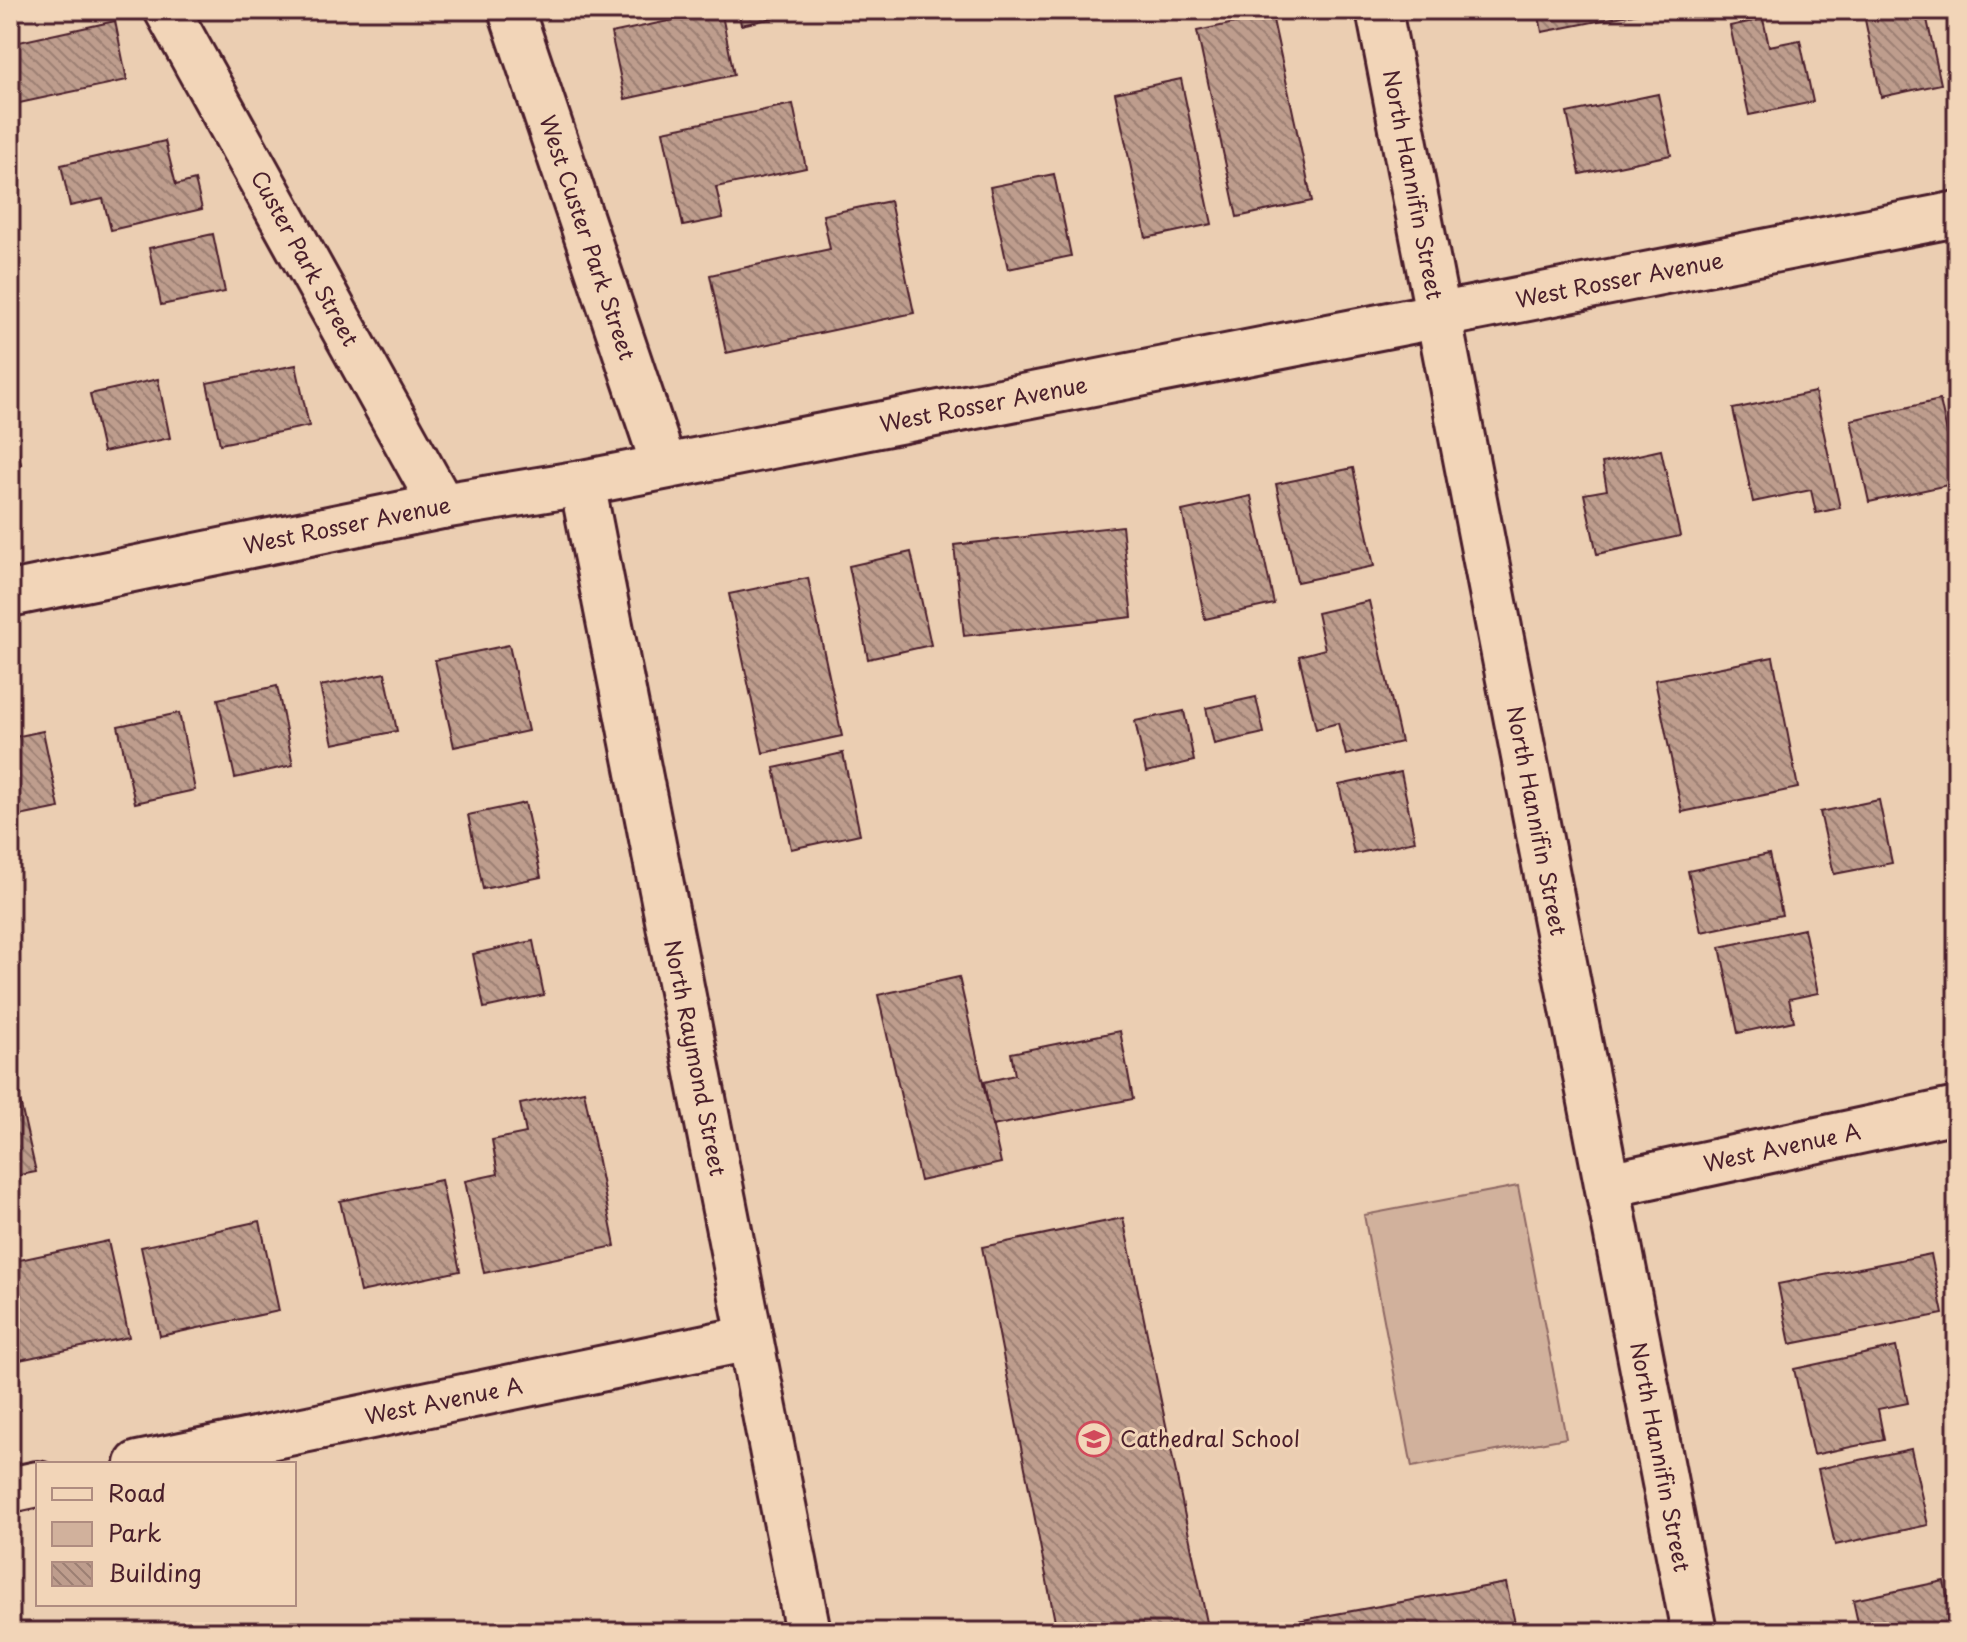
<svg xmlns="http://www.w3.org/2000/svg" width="1967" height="1642" viewBox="0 0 1967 1642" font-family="'Playpen Sans',sans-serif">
<defs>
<pattern id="building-back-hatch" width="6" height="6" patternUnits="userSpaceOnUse" patternTransform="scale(2)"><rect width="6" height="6" fill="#be9d8d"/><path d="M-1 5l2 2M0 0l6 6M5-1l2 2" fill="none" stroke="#9c7f73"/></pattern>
</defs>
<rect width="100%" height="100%" fill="#ebceb2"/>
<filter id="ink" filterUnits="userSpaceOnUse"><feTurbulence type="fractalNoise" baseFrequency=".0125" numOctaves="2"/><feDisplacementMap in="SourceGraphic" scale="16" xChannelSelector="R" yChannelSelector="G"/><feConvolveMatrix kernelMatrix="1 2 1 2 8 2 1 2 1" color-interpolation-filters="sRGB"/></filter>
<g filter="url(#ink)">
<path fill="#d1b19c" stroke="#8e6864" stroke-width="2" d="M 1518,1186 L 1566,1438 L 1412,1467 L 1364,1215 Z"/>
<g fill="url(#building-back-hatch)" stroke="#4a1f2b" stroke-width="2">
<path d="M 721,10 L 734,75 L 625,99 L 611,33 Z"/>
<path d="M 738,10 L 810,10 L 741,25 Z"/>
<path d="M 1538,10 L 1649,10 L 1649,11 L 1542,32 Z"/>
<path d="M 1863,10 L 1925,10 L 1941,84 L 1881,97 Z"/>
<path d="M 1957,10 L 1957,60 L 1946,13 Z"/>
<path d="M 1272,15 L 1312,201 L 1237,217 L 1197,31 Z"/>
<path d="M 1763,19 L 1769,46 L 1800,40 L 1813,102 L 1749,115 L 1730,26 Z"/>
<path d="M 115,21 L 127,80 L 10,105 L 10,44 Z"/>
<path d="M 1181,79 L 1212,224 L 1146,238 L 1115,93 Z"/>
<path d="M 1658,94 L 1671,155 L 1580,174 L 1567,113 Z"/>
<path d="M 793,104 L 806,168 L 716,187 L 723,218 L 683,226 L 663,131 Z"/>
<path d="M 165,141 L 176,185 L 195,180 L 202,209 L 111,230 L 103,199 L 70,206 L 61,165 Z"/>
<path d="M 1054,174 L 1071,256 L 1008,269 L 990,187 Z"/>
<path d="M 890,201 L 914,313 L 726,353 L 710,275 L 830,249 L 823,215 Z"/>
<path d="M 213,234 L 225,292 L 161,305 L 149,248 Z"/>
<path d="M 296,365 L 309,426 L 220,444 L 207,383 Z"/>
<path d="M 158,379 L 170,438 L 103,452 L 90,394 Z"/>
<path d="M 1815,392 L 1840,508 L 1816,513 L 1811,490 L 1753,502 L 1733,409 Z"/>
<path d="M 1940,400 L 1954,465 L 1957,464 L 1957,483 L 1869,502 L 1851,420 Z"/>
<path d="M 10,414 L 21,464 L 10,466 Z"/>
<path d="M 1661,450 L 1680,536 L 1597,554 L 1584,494 L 1607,490 L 1602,463 Z"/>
<path d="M 1353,468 L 1374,566 L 1297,582 L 1276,484 Z"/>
<path d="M 1251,496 L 1274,604 L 1205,619 L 1182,511 Z"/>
<path d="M 1122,526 L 1132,617 L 964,636 L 954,545 Z"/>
<path d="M 911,552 L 931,645 L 868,659 L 849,566 Z"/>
<path d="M 808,578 L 842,736 L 763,753 L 729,594 Z"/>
<path d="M 1369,601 L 1401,742 L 1346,755 L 1338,723 L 1316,729 L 1299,656 L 1325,649 L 1317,613 Z"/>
<path d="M 509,645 L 528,731 L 454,747 L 435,660 Z"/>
<path d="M 1773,657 L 1798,788 L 1682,812 L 1655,680 Z"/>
<path d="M 385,673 L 397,731 L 333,744 L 320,686 Z"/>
<path d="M 277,686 L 293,765 L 235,778 L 218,699 Z"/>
<path d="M 1256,697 L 1264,733 L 1214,744 L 1206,708 Z"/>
<path d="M 1184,711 L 1194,761 L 1146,772 L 1135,721 Z"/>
<path d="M 179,713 L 195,790 L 135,803 L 118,726 Z"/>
<path d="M 43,731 L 59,808 L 10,818 L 10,738 Z"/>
<path d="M 843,753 L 860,834 L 791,849 L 774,768 Z"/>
<path d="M 1401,772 L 1415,841 L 1354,854 L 1339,785 Z"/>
<path d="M 1879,800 L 1892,863 L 1834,874 L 1820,812 Z"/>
<path d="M 525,803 L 541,877 L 483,889 L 468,815 Z"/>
<path d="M 1769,854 L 1782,915 L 1701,932 L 1688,871 Z"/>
<path d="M 1804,929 L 1818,993 L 1789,999 L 1794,1021 L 1738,1033 L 1720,947 Z"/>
<path d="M 533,941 L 544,995 L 484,1008 L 473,954 Z"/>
<path d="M 959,977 L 1001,1163 L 920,1181 L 878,995 Z"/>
<path d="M 1120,1031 L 1133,1099 L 992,1126 L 984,1082 L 1015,1075 L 1011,1053 Z"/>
<path d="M 10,1057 L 36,1172 L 10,1177 Z"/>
<path d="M 584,1091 L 615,1246 L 484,1273 L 465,1181 L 498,1174 L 492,1140 L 526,1133 L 520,1104 Z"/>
<path d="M 441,1180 L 460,1271 L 360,1292 L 340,1201 Z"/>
<path d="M 1123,1218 L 1209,1632 L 1057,1632 L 982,1247 Z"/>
<path d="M 260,1221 L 279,1311 L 160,1336 L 141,1247 Z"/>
<path d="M 108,1241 L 129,1337 L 10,1362 L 10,1262 Z"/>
<path d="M 1931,1254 L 1943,1314 L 1790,1344 L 1778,1284 Z"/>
<path d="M 1896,1347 L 1908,1403 L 1878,1409 L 1884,1440 L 1813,1455 L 1794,1369 Z"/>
<path d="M 1911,1449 L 1928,1525 L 1835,1545 L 1818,1469 Z"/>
<path d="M 1944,1581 L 1955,1632 L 1860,1632 L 1853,1600 Z"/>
<path d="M 1506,1583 L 1517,1632 L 1237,1632 Z"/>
</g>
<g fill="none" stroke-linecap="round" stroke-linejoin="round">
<g stroke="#4a1f2b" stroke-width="50">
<g id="minor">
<path id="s1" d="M 167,10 L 442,506"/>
<path id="s2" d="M 511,10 L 664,466"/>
<path id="s3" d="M 1379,10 L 1694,1632"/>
<path id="s4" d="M 582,483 L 808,1632"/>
<path id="s5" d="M 1608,1185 L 1957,1110"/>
<path id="s6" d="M 138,1464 L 750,1338"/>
<path d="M 10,1490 L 38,1484"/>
</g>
</g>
<g stroke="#4a1f2b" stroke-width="50">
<g id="tertiary">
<path id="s7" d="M 10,594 L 442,506 L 582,483 L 1957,214"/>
</g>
</g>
<use href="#minor" stroke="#f2d5b8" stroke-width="44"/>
<use href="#tertiary" stroke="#f2d5b8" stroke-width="44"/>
</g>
</g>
<defs>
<g id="school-ring" transform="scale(1.8)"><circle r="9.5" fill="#f2d5b8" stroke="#d1495b" stroke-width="1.5"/><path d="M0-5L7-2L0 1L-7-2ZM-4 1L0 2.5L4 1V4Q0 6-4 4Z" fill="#d1495b"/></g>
</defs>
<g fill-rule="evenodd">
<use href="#school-ring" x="1094" y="1439"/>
</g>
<g text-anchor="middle" stroke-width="6" stroke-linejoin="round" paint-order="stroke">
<g font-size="22" fill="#4a1f2b" stroke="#f2d5b8">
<text dy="8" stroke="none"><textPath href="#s3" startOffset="178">North Hannifin Street</textPath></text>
<text dy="8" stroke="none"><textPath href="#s2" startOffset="240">West Custer Park Street</textPath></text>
<text dy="8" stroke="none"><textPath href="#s1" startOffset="284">Custer Park Street</textPath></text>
<text dy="8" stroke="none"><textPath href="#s7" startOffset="1640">West Rosser Avenue</textPath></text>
<text dy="8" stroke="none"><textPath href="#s7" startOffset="992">West Rosser Avenue</textPath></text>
<text dy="8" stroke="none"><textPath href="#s7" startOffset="344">West Rosser Avenue</textPath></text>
<text dy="8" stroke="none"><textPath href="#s3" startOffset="826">North Hannifin Street</textPath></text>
<text dy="8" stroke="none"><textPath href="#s4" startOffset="586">North Raymond Street</textPath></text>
<text dy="8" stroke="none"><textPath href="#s5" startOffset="178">West Avenue A</textPath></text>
<text dy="8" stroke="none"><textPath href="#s6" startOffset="312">West Avenue A</textPath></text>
<text dy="8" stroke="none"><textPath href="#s3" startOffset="1474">North Hannifin Street</textPath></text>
</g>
<g font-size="22" fill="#4a1f2b" stroke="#f2d5b8" text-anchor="start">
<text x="1120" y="1447">Cathedral School</text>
</g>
</g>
<rect width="1967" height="1642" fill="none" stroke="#f2d5b8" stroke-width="40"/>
<rect x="20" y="20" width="1927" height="1602" fill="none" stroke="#4a1f2b" stroke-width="3" filter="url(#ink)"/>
<rect x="36" y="1462" width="260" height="144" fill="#f2d5b8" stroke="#af8c80" stroke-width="2"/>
<rect x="52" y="1488" width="40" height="12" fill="#f2d5b8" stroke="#af8c80" stroke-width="2"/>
<text x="108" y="1502" font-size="24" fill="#4a1f2b">Road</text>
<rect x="52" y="1522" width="40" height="24" fill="#d1b19c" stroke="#af8c80" stroke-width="2"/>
<text x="108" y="1542" font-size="24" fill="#4a1f2b">Park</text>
<rect x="52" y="1562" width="40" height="24" fill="url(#building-back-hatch)" stroke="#af8c80" stroke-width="2"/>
<text x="108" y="1582" font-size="24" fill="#4a1f2b">Building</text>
</svg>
